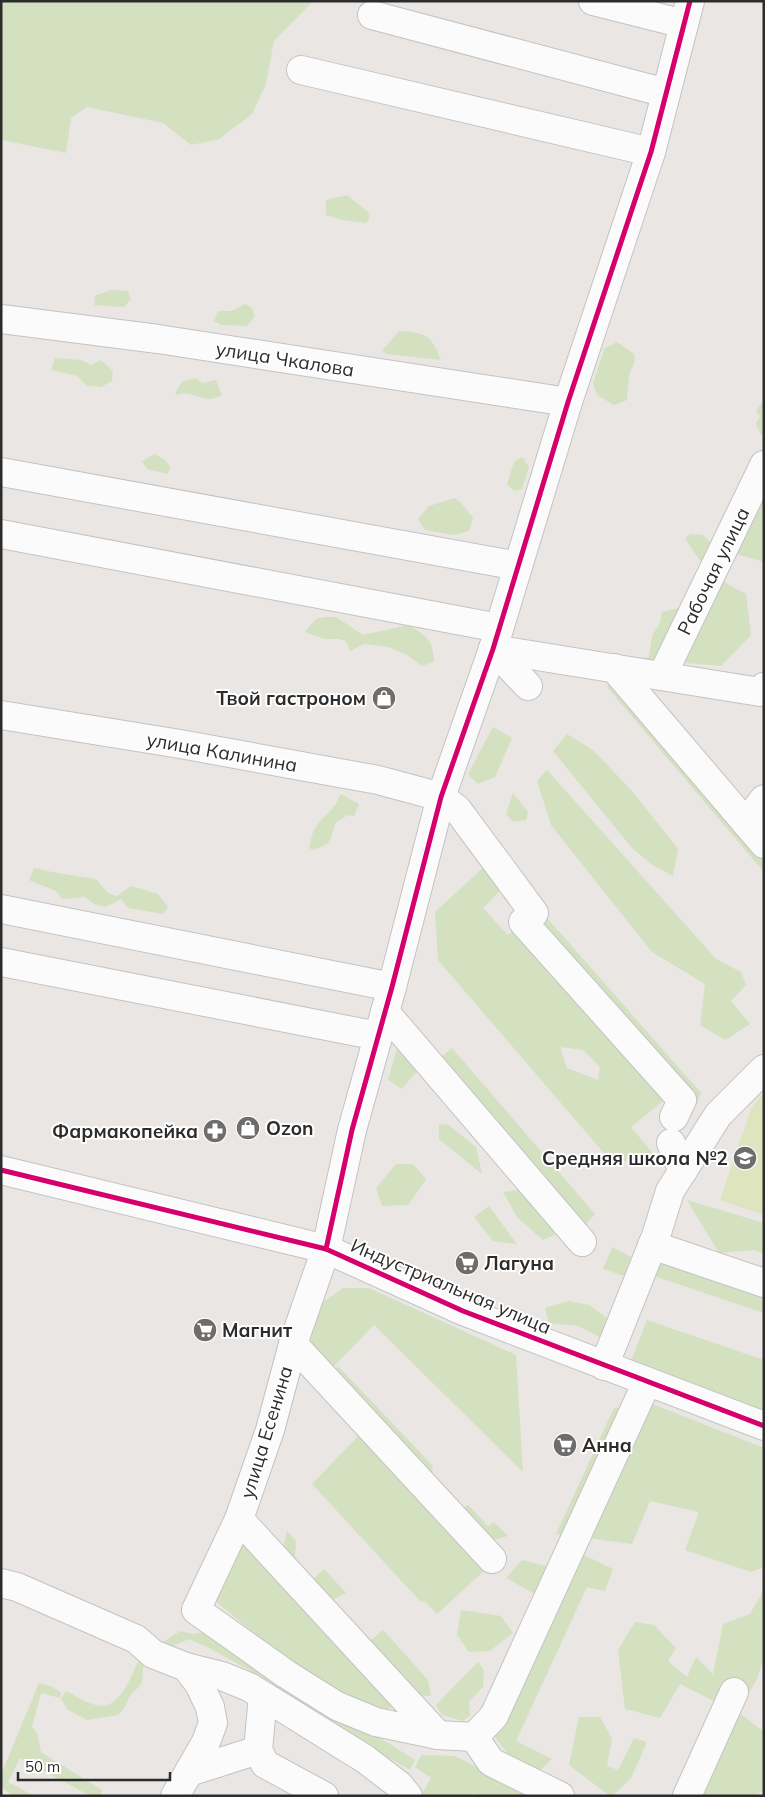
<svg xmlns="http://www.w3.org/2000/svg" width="765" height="1797" viewBox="0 0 765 1797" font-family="Mulish,sans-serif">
<rect width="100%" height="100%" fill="#e9e6e3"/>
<g fill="#d3e1c0" fill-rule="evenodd">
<path d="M 1,1 L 313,1 L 274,41 L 266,84 L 252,114 L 219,139 L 191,145 L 163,123 L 87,107 L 71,118 L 66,153 L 1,140 Z"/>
<path d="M 347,195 L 368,212 L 370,217 L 366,223 L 342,220 L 326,215 L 326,200 Z"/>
<path d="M 111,290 L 128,291 L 131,299 L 124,307 L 94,305 L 95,296 Z"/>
<path d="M 245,304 L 251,307 L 255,316 L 247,326 L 221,325 L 214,321 L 218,311 L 231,311 Z"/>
<path d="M 399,331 C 427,333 430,334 441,360 L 387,354 L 382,351 Z"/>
<path d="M 617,342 L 634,354 L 635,361 L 629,375 L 627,400 L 614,405 L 597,395 L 593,383 L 605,348 Z"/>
<path d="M 55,358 L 81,360 L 91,365 L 101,360 L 113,371 L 112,381 L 101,387 L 87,386 L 77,376 L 51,370 Z"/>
<path d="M 196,378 L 202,383 L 216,380 L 222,395 C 208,403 203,397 190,394 C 186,393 181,394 177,395 L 175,393 L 182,382 Z"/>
<path d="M 762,403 L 764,403 L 764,434 L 761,435 L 756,424 L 760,416 L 756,411 Z"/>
<path d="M 155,454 L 165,460 L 170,467 L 168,474 L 147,469 L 142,461 Z"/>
<path d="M 522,457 L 529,467 L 522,489 L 514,491 L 507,484 L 514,462 Z"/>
<path d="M 764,497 L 764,562 L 736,554 Z"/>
<path d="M 455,498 L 462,504 L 473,518 L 469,531 L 454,535 L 425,530 L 418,519 L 429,506 Z"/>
<path d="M 690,534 L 703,535 L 712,545 L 712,554 L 700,561 L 685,538 Z"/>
<path d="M 722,581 L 746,594 L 751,635 L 721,666 L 685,663 Z"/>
<path d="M 679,608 L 683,620 L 656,672 L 633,660 L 649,657 L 652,636 L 660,623 L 662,612 Z"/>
<path d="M 324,617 L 336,617 L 363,635 L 409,625 C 427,637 433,639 434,662 L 422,666 L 407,655 L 388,647 L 364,644 L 350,651 L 346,641 L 339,639 L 324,639 L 305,632 L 316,619 Z"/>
<path d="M 616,680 L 764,852 L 764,872 L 607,687 Z"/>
<path d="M 493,727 L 512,738 L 495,777 L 477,784 L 468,774 Z"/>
<path d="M 567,734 L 594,751 L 632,791 L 678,849 L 673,876 L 651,864 L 632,848 L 553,751 Z"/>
<path d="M 547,770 L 716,959 L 741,972 L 746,985 L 731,1001 L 750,1024 L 725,1040 L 700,1025 L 705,984 L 652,952 L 551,825 L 537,781 Z"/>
<path d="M 513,793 L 528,812 L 526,820 L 513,822 L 506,814 Z"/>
<path d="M 340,794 L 359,804 L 354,816 L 348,815 L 336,822 L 329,843 L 314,850 L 309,848 C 311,842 311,834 315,829 C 323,814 335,812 340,794 Z"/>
<path d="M 496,856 L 512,878 L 701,1093 L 697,1104 L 670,1110 L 663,1101 L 631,1127 L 655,1156 L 645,1163 L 609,1159 L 438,960 L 435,912 ZM 506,885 L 533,913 L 508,935 L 483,908 ZM 560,1047 L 583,1050 L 600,1067 L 598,1080 L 567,1068 Z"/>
<path d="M 34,868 L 52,872 L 96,879 L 108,893 L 117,896 L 131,886 L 158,894 L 168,907 L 163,914 L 128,908 L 121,899 L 106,907 L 94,904 L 85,897 L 62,899 L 56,891 L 29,880 Z"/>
<path d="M 452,1048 L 595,1214 L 581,1229 L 437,1060 Z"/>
<path d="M 397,1049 L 416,1058 L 416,1072 L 402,1089 L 388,1080 Z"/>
<path d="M 447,1124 L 476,1147 L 482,1174 L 439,1139 L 439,1125 Z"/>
<path d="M 396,1164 L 413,1164 L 426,1179 L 408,1205 L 382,1206 L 376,1188 Z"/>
<path d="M 527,1189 L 550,1218 L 555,1235 L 543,1240 L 517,1217 L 503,1192 Z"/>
<path d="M 687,1200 L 764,1223 L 764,1254 L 754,1250 L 719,1253 Z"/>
<path d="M 489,1206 L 517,1244 L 493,1241 L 474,1217 Z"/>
<path d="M 612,1247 L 631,1257 L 624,1276 L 603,1269 Z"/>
<path d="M 655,1253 L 764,1290 L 764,1313 L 648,1274 Z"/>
<path d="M 343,1288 L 369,1288 L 516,1355 L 523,1472 L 374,1325 L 331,1369 L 310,1346 L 315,1308 Z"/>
<path d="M 569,1301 L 589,1305 L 612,1322 L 605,1340 L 578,1326 L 549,1323 L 545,1308 Z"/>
<path d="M 647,1320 L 764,1360 L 764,1411 L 631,1361 Z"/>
<path d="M 338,1366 L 433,1466 L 431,1480 L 444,1522 L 468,1505 L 488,1526 L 494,1522 L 508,1536 L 489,1541 L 487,1568 L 437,1614 L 425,1601 L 421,1602 L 312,1484 L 364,1430 L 324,1384 Z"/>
<path d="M 650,1403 L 764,1448 L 764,1567 L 751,1572 L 685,1550 L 699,1512 L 650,1501 L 632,1544 L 556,1534 L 614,1408 Z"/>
<path d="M 287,1531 L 296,1541 L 295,1559 L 282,1551 Z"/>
<path d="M 240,1535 L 404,1707 L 393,1707 L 379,1712 L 341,1697 L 292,1664 L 214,1600 Z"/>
<path d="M 578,1552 L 613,1569 L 605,1591 L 587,1587 L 516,1741 L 552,1759 L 537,1773 L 513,1761 L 492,1733 L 555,1605 L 506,1578 L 522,1560 L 546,1566 Z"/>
<path d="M 324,1569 L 346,1593 L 329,1602 L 309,1583 Z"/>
<path d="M 763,1591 L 764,1656 L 757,1679 L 738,1712 L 764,1732 L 764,1787 L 761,1792 L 754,1796 L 691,1796 L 742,1689 L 722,1682 L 714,1701 L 680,1684 L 660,1718 L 625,1709 L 618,1650 L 635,1622 L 654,1625 L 676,1648 L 668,1661 L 687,1677 L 696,1657 L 713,1674 L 723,1624 L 750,1614 Z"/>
<path d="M 461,1610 L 501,1616 L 513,1633 L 490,1651 L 469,1652 L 457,1635 Z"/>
<path d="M 383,1630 L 428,1680 L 431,1696 L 407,1695 L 355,1654 Z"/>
<path d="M 180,1631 L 194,1634 L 205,1632 L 272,1679 L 382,1739 L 415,1760 L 410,1770 L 263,1685 L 260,1676 L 209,1648 L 189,1639 L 166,1649 L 162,1643 Z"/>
<path d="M 139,1659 L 144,1660 L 142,1681 L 140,1686 L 131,1694 L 123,1710 L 118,1715 L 87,1720 L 68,1710 L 61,1699 L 66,1691 C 76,1696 91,1706 102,1706 C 121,1706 133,1673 139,1659 Z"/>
<path d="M 478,1662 L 484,1670 L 483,1687 L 469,1701 L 470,1715 L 463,1721 L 442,1715 L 436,1705 Z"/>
<path d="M 39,1683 L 53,1687 L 61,1693 L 60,1698 L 41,1693 L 32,1727 L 37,1733 L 41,1752 L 102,1790 L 101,1796 L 90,1796 L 20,1758 L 8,1782 L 34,1796 L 12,1796 L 1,1786 L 1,1775 Z"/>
<path d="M 579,1717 L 600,1717 L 612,1739 L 607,1766 L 618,1770 L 634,1738 L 647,1742 L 631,1778 L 612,1796 L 610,1796 L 569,1765 Z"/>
<path d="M 421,1755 L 455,1756 L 536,1796 L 478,1796 L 474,1793 L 471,1796 L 421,1796 L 431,1778 L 415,1767 Z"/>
</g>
<path fill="#dde4be" d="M 764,1093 L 764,1215 L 720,1200 L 751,1109 Z"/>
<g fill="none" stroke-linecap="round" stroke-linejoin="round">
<g stroke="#c4c3c3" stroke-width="30">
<g id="minor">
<path d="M 593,1 L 684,24"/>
<path d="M 372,15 L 666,93"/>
<path d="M 301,70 L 651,152"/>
<path d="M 1,319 L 158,339 L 568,402"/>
<path d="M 1,472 L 518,566"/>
<path d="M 1,534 L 499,628"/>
<path d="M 493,649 L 760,692 L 764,687"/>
<path d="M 493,649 L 528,686"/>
<path d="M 614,668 L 764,844"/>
<path d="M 662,676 L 764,465"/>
<path d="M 1,715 L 180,744 L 378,780 L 441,797 L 457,809 L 534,913 L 523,922 L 682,1100 L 674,1117"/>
<path d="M 746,823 L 764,799"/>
<path d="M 1,909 L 392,987"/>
<path d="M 1,962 L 378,1036"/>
<path d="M 385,1012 L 582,1242"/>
<path d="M 671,1143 L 683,1171"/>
<path d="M 1,1170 L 326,1249 L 463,1311 L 764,1426"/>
<path d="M 652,1245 L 764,1283"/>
<path d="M 293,1344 L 492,1559"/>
<path d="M 604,1366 L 656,1236 L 670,1191 L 718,1115 L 764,1069"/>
<path d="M 239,1519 L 438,1735"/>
<path d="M 1,1583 L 17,1587 L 136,1639 L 153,1654 L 186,1667 L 199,1684 L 210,1707 L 213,1723 L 206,1742 L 175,1796"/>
<path d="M 186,1667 L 222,1676 L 249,1687 L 365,1759 L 399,1785 L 408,1796"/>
<path d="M 263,1696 L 258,1750 L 265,1764 L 324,1796"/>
<path d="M 474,1737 L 494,1716 L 647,1382"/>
<path d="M 189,1772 L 258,1750"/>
<path d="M 560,1796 L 491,1762 L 474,1737 L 438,1735 L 376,1722 L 337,1706 L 286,1674 L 196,1610 L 239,1519 L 270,1430 L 293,1344 L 326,1249 L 352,1130 L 392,987 L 441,797 L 493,649 L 568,402 L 651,152 L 690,1"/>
<path d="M 687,1796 L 734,1692"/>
</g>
</g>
<use href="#minor" stroke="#fcfbfb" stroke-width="28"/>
<g stroke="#fff" stroke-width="8">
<g id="cycleway">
<path d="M 1,1170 L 326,1249 L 463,1311 L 764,1426"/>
<path d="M 326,1249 L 352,1130 L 392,987 L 441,797 L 493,649 L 568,402 L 651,152 L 690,1"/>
</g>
</g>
<use href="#cycleway" stroke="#d6006c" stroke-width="5"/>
</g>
<defs>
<g id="shop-disc" transform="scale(1.25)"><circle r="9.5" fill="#6e6d6c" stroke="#fff"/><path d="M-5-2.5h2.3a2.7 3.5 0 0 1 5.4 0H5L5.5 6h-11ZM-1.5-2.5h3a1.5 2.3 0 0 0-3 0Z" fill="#fff"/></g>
<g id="pharmacy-disc" transform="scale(1.25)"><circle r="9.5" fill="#6e6d6c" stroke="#fff"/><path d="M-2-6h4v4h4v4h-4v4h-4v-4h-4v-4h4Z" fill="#fff"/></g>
<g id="school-disc" transform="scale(1.25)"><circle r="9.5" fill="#6e6d6c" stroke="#fff"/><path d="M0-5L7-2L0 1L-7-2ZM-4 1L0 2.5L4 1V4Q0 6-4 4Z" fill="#fff"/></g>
<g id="supermarket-disc" transform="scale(1.25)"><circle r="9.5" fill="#6e6d6c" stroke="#fff"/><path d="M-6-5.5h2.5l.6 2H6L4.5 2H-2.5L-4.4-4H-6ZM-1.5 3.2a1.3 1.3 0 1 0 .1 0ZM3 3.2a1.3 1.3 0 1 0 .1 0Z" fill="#fff"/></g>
</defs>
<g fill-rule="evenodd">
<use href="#shop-disc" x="384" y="698"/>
<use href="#shop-disc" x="248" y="1128"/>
<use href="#pharmacy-disc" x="215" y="1131"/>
<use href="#school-disc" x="745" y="1158"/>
<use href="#supermarket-disc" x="467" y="1263"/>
<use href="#supermarket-disc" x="205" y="1330"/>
<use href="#supermarket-disc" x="565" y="1445"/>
</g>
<g text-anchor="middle" stroke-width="4" stroke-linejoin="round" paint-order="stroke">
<g font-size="19" fill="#2c2c2c" stroke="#fff">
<text transform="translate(285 359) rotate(9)" y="7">улица Чкалова</text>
<text transform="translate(713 571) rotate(-64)" y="7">Рабочая улица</text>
<text transform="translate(222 752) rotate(10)" y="7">улица Калинина</text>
<text transform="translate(451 1286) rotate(23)" y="7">Индустриальная улица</text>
<text transform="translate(266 1432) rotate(-73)" y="7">улица Есенина</text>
</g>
<g font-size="19" font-weight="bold" fill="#2c2c2c" stroke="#fff" text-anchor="start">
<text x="366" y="705" text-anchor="end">Твой гастроном</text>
<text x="266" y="1135">Ozon</text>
<text x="198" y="1138" text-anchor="end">Фармакопейка</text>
<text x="728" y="1165" text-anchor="end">Средняя школа №2</text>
<text x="484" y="1270">Лагуна</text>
<text x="222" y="1337">Магнит</text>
<text x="582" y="1452">Анна</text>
</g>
</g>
<rect width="765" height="1797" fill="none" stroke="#2c2c2c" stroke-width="5"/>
<path d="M18 1772v8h152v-8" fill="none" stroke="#2c2c2c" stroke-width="2.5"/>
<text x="25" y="1772" font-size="15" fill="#2c2c2c" stroke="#ffffff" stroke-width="4" paint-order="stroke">50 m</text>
</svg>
